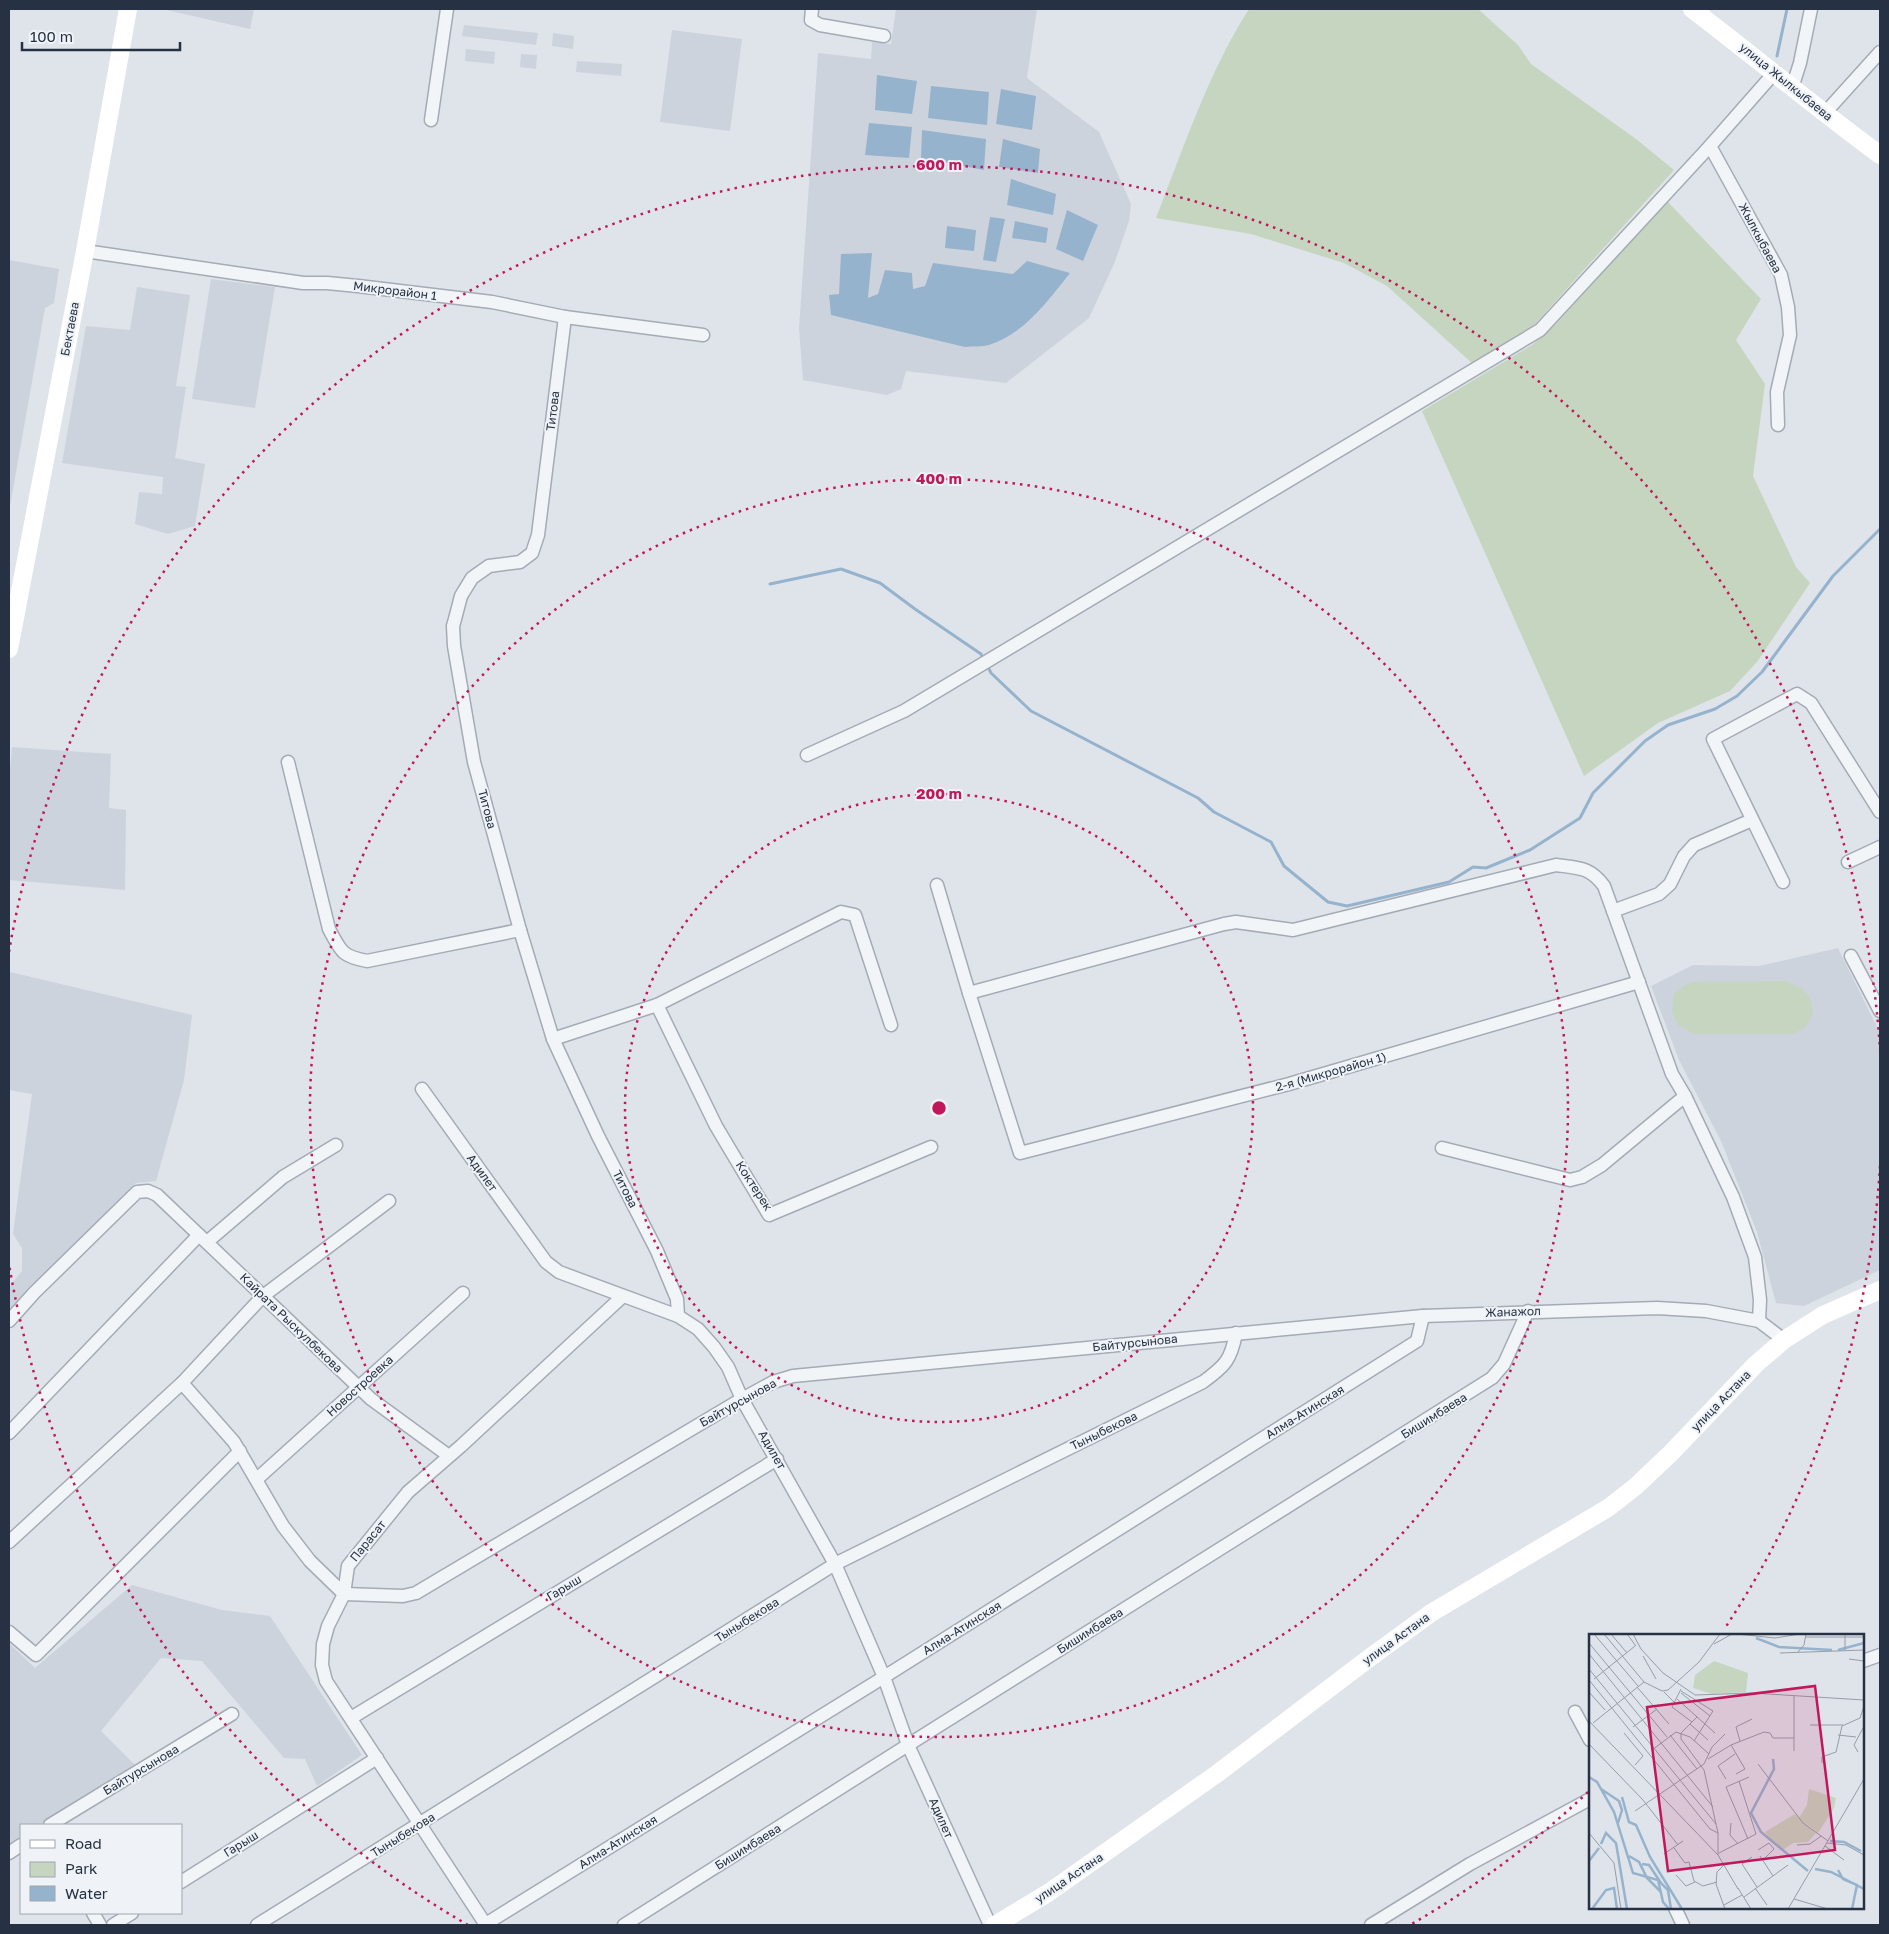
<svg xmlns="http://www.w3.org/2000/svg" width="1889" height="1934" viewBox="0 0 1889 1934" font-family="'Golos Text',sans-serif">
<rect width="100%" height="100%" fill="#dfe4ea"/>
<g fill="#cdd3dc">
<path d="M 162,9 L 254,9 L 250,29 Z"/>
<path d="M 896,9 L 1037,9 L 1027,78 L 1099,132 L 1131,204 L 1129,221 L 1114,264 L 1089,318 L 1006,383 L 906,371 L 901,389 L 887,395 L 803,380 L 799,328 L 818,53 L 871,59 L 872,42 L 891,44 Z"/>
<path d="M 464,25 L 538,33 L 536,45 L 462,36 Z"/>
<path d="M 672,30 L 742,39 L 730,131 L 660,122 Z"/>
<path d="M 553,33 L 574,36 L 573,49 L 552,46 Z"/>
<path d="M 466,49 L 495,52 L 494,64 L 465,61 Z"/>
<path d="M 521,54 L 537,55 L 536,69 L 520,67 Z"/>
<path d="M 577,61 L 622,64 L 621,76 L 576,72 Z"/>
<path d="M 9,260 L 59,269 L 54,303 L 45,308 L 9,512 Z"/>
<path d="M 211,279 L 275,287 L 255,408 L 192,399 Z"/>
<path d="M 137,287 L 190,295 L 176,386 L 186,387 L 175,458 L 205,464 L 195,526 L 168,534 L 135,524 L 139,492 L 162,494 L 163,477 L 62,463 L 86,326 L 130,330 Z"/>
<path d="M 12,747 L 111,754 L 109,808 L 126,810 L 125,890 L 9,880 L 9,782 Z"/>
<path d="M 1838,948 L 1880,1033 L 1880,1270 L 1804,1306 L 1776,1303 L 1757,1232 L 1721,1141 L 1679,1060 L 1651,986 L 1693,965 L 1759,966 Z"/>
<path d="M 10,972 L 192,1015 L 184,1080 L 156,1181 L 136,1183 L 9,1311 L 9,1287 L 22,1271 L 22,1248 L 13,1234 L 32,1094 L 9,1090 Z"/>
<path d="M 132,1585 L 222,1610 L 270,1616 L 362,1755 L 317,1786 L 305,1759 L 284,1758 L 202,1661 L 161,1658 L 101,1731 L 136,1766 L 39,1825 L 21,1825 L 21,1836 L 9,1844 L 9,1643 L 35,1668 Z"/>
</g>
<g fill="#c6d5bf">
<path d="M 1249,9 L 1478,9 L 1518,45 L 1531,64 L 1636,139 L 1674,170 L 1535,324 L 1473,364 L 1387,286 L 1344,263 L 1251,234 L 1156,218 C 1184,147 1208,73 1249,9 Z"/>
<path d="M 1667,201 L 1761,299 L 1736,340 L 1765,384 L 1753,476 L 1796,567 L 1810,583 L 1757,662 L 1730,691 L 1658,723 L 1584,776 L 1422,411 L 1532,345 L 1557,323 Z"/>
<path d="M 1786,981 L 1801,988 L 1810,997 L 1813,1013 L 1806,1027 L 1793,1034 L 1694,1034 L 1678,1025 L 1672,1012 L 1674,994 L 1685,985 L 1693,982 Z"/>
</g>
<g fill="#96b3ce">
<path d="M 877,75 L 917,81 L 912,114 L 875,110 Z"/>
<path d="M 931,86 L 989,92 L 987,125 L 928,118 Z"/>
<path d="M 1001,89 L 1036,96 L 1032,130 L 996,124 Z"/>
<path d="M 869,123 L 912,127 L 909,158 L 865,155 Z"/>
<path d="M 922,130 L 986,139 L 984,170 L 921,158 Z"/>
<path d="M 1003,139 L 1040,149 L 1038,173 L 999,167 Z"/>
<path d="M 1011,179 L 1056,194 L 1053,215 L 1007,205 Z"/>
<path d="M 1067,210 L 1098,225 L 1083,261 L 1056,249 Z"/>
<path d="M 990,217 L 1005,219 L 996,262 L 983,260 Z"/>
<path d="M 1015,221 L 1048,228 L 1046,243 L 1012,238 Z"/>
<path d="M 947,226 L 976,230 L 974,251 L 945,248 Z"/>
<path d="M 872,253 L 868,298 L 878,294 L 885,270 L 912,273 L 913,289 L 925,286 L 933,263 L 1013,274 L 1027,261 L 1070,273 C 1047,302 1025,333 989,345 C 982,347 973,346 965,347 L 831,315 L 829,295 L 839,294 L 841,254 Z"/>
</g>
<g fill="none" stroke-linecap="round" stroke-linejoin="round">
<g stroke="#96b3ce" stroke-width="3">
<path d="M 1777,56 L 1787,9"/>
<path d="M 770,584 L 841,569 L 880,583 L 915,609 L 981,654 L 984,660"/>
<path d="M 987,665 L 991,673 L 1031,711 L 1198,798 L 1214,812 L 1271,842 L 1284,866 L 1328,902 L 1347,906 L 1449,882 L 1473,867 L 1486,868 L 1530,850 L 1580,818 L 1593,793 L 1645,741 L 1668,725 L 1715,709 L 1737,696 L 1762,672 L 1833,576 L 1880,529"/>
</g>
<g stroke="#a4abb5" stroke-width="15">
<g id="street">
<path d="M 812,9 L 811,20 L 820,25 L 884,36"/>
<path d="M 1792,88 L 1800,63 L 1811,9"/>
<path d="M 1824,114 L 1880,52"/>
<path d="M 431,120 L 447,9"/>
<path d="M 1710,146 L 1781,275 L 1788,307 L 1790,335 L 1777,392 L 1778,425"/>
<path d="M 85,251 L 303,283 L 327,283 L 358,286 L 492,302 L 565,317 L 703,335"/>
<path d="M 565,317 L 538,535 L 532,553 L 520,562 L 489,566 L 472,578 L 461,596 L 455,619 L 453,626 L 454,646 L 474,762 L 520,930 L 553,1039 L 598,1136 L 657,1251 L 677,1299 L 678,1316"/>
<path d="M 807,755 L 904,711 L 1540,330 L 1710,146 L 1775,72"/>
<path d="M 288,762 L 329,929 C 341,951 341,956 367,961 L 520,930"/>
<path d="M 1848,862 L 1880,847"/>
<path d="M 1783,882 L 1713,739 L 1797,694 L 1811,703 L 1880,812"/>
<path d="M 937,885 L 969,993 L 1020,1153 L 1289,1084 L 1639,982"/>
<path d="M 1613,911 L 1659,894 L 1670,884 L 1684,856 L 1694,845 L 1752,820"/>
<path d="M 1851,956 L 1880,1011"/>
<path d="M 969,993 L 1224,924 L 1236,922 L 1293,930 L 1556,865 C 1579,868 1590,867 1604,886 L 1672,1074 L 1685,1096 L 1733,1197 L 1755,1257 L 1760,1300 L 1759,1321"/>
<path d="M 657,1005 L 716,1126 L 769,1215 L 931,1147"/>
<path d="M 553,1039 L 657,1005 L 841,912 L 855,915 L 891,1025"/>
<path d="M 422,1089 L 546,1262 L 559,1272 L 678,1316 L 698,1329 L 714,1347 L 728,1367 L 742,1399 L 835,1564 L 884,1677 L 908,1745 L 990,1925"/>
<path d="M 1442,1148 L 1570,1180 L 1582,1177 L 1602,1165 L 1685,1096"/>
<path d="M 207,1242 L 283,1177 L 336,1145"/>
<path d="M 9,1321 L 34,1293 L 137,1192 L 148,1191 L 157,1195 L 371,1399 L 449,1456"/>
<path d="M 182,1383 L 234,1442 L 283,1526 L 310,1561 L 344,1594"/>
<path d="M 9,1433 L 199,1235"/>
<path d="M 257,1479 L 463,1293"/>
<path d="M 9,1542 L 182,1383 L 263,1296 L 389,1201"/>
<path d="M 344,1594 L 403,1596 L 416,1593 L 742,1399 L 773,1382 L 793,1376 L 1423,1316 L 1657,1308 L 1706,1311 L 1759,1321 L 1784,1340"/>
<path d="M 9,1632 L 36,1655 L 240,1451"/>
<path d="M 1863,1661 L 1880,1655"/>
<path d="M 1575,1712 L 1590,1740"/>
<path d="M 351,1718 L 777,1459"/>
<path d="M 50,1825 L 232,1714"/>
<path d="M 9,1853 L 21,1845"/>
<path d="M 181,1882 L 377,1758"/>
<path d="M 1675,1908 L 1683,1925"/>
<path d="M 93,1913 L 100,1925"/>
<path d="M 113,1925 L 132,1913"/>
<path d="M 257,1925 L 835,1564 L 1203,1382 C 1225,1366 1231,1360 1236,1333"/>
<path d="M 484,1925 L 884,1677 L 1417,1341 L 1423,1316"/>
<path d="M 486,1925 L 326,1681 L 322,1665 L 323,1644 L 328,1626 L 344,1594 L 348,1566 L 408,1492 L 461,1446 L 623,1296"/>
<path d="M 624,1925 L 908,1745 L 1492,1378 L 1504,1364 L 1528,1311"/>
<path d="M 1371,1925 L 1470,1864 L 1590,1799"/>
</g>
</g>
<use href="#street" stroke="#f2f5f8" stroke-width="12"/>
<g stroke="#fff" stroke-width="18">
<path d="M 1692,9 C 1755,57 1816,108 1880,155"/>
<path d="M 9,649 L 85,251 L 128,9"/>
<path d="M 995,1925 L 1048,1893 L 1218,1773 L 1364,1662 L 1431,1613 L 1608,1508 L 1635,1487 L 1671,1453 L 1756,1364 L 1784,1340 L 1823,1315 L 1880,1290"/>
</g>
</g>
<g fill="none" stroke="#c2185b" stroke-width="2.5" stroke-dasharray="2.5 5">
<circle cx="939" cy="1108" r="314"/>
<circle cx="939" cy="1108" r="629"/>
<path d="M1880 1166A943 943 0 0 1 1725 1628M1588 1792A943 943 0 0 1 1410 1925M468 1925A943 943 0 0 1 9 1264M9 952A943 943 0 0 1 1880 1050"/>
</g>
<g text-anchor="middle" stroke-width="4" stroke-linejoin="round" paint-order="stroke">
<g font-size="12" fill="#263243" stroke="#eff3f7">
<text transform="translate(1786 82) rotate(39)" y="4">улица Жылкыбаева</text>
<text transform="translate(1760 238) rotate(62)" y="4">Жылкыбаева</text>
<text transform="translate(395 291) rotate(7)" y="4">Микрорайон 1</text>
<text transform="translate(70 329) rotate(-79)" y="4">Бектаева</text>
<text transform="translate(553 411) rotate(-83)" y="4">Титова</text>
<text transform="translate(487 809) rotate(75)" y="4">Титова</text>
<text transform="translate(1331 1072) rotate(-16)" y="4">2-я (Микрорайон 1)</text>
<text transform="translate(482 1173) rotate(54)" y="4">Адилет</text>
<text transform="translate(754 1186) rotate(57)" y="4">Коктерек</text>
<text transform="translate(625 1189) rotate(63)" y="4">Титова</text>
<text transform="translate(1513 1312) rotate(-2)" y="4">Жанажол</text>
<text transform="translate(291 1323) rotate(44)" y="4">Кайрата Рыскулбекова</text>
<text transform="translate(1135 1343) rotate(-6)" y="4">Байтурсынова</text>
<text transform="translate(360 1386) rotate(-42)" y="4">Новостроевка</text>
<text transform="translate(1721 1401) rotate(-46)" y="4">улица Астана</text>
<text transform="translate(738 1403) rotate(-29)" y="4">Байтурсынова</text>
<text transform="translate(1305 1412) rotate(-32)" y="4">Алма-Атинская</text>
<text transform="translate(1434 1416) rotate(-32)" y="4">Бишимбаева</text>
<text transform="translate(1104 1431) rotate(-26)" y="4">Тыныбекова</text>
<text transform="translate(772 1450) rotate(60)" y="4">Адилет</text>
<text transform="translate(368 1541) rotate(-51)" y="4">Парасат</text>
<text transform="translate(564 1588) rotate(-31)" y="4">Гарыш</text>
<text transform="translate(747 1620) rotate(-32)" y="4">Тыныбекова</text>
<text transform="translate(962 1628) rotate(-32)" y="4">Алма-Атинская</text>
<text transform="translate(1090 1631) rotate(-32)" y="4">Бишимбаева</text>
<text transform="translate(1396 1639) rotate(-36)" y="4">улица Астана</text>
<text transform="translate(141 1770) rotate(-31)" y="4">Байтурсынова</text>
<text transform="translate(941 1818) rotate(66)" y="4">Адилет</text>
<text transform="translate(403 1835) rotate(-32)" y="4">Тыныбекова</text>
<text transform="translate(618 1842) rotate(-32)" y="4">Алма-Атинская</text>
<text transform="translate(241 1844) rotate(-32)" y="4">Гарыш</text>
<text transform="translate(748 1847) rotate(-32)" y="4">Бишимбаева</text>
<text transform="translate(1069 1878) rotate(-34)" y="4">улица Астана</text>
</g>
</g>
<g transform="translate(1589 1634)">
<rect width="275" height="275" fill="#dfe4ea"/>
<path d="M 125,27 L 159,39 L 157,58 L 123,60 L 104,54 L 106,41 ZM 220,155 L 247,164 L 245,174 L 229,199 L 210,184 L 218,171 ZM 206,180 L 227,199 L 219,208 L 204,209 L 195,215 L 185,210 L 176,198 Z" fill="#c6d5bf"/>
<path fill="none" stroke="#96b3ce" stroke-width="2.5" d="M 167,4 L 190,13 L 243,16M 249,16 L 275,9M 184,125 L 185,135 L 162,179 L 172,198 L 219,237M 0,143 L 8,148 L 25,178 L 44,239 L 69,246 L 79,256 L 82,275M 12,155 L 30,167 L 33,176 L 29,189M 33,163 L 40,188 L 47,191 L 61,223 L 93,275M 241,207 L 255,208 L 272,217M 12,210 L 17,199 L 27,209 L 38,275M 40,222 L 50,228 L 58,244 L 72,258M 0,227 L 10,214M 53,230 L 60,231 L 72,249M 226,235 L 242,238 L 275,255M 249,236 L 254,245 L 268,251 L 263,275M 69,246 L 74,268 L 80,275M 3,275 L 17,256 L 25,254 L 28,275"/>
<path fill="none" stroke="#959da7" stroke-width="1" d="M 5,0 L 49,52M 15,0 L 55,48M 22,0 L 38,19M 38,0 L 47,12M 44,0 L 52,15 L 74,39 L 106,61 L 163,59 L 275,66M 148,0 L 186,4 L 211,0M 217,3 L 275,3M 0,9 L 78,103M 125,10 L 143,0M 256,16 L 256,0M 209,18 L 215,11 L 217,0M 191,19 L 275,16M 0,20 L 124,173M 54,22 L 67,45M 260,25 L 275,27M 0,35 L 127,190M 5,45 L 46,12M 0,46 L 121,195 L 129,199M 48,53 L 80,90M 92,55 L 83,73 L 103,88M 92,57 L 124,77 L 105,107M 0,58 L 16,76M 75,58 L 86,69M 92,59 L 121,82M 88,65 L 126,99M 0,87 L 129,221 L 149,255M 4,89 L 55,48 L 73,57 L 79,56 L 110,28 L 131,0M 101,90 L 119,106M 221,91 L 254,91M 44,93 L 68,75M 35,99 L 54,122 L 46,131M 92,99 L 92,105 L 115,136 L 129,199 L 129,221M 92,99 L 108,83M 81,101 L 108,135M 249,101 L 267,103M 151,107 L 147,93 L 163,85M 0,110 L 54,166 L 89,211M 142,111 L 156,135 L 147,140M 63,116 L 87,98 L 101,103 L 120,120M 205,117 L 205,62M 269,118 L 265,111 L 274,94M 119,125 L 142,111 L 175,98 L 181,99 L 184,104 L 205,104M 233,129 L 233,123 L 247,118 L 253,92 L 271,84 L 275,72M 169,130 L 214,189 L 239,207M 137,145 L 129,132 L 146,120M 46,177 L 115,130 L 123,113 L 136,100M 142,189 L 141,201 L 149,210M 0,199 L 25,229 L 32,275M 159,205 L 137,153 L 160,143M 238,209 L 257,211 L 275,221M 208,211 L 221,210 L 232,202M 236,212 L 255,226M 85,214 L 96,229 L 100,228 L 105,247 L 114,252 L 128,248M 169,216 L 180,209 L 185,215 L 174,226M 130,219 L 167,200 L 150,147M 75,220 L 94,207M 171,222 L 184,242M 163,223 L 153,230 L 168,253M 135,231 L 128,238 L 127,250 L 136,275M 87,241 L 97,252 L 106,248M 149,254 L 162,275M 166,254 L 178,271M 155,263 L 199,231M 205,265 L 239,275M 135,271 L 153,261M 199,275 L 275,145"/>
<path fill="#c2185b" fill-opacity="0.15" stroke="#c2185b" stroke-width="2.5" d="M 226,52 L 246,216 L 79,237 L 58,73 Z"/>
<rect width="275" height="275" fill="none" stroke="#263243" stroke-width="2.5"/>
</g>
<circle cx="939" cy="1108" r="8" fill="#c2185b" stroke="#eff3f7" stroke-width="2.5"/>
<g font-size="15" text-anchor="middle" font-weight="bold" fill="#c2185b" stroke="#eff3f7" stroke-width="4" stroke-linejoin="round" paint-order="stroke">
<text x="939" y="170">600 m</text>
<text x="939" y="484">400 m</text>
<text x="939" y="799">200 m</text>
</g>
<rect width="1889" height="1934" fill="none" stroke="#263243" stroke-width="20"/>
<rect x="20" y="1824" width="162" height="90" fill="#eff3f7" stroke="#9fa6af"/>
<rect x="30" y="1840" width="25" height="8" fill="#ffffff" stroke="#9fa6af"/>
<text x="65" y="1849" font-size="15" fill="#263243">Road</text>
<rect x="30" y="1862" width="25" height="15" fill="#c6d5bf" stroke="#9fa6af"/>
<text x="65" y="1874" font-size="15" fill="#263243">Park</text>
<rect x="30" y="1886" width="25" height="15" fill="#96b3ce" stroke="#9fa6af"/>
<text x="65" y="1899" font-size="15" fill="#263243">Water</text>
<path d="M22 42v8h158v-8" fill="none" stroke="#263243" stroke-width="2.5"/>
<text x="30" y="42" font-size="15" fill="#263243" stroke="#eff3f7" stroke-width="4" paint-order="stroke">100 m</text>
</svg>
